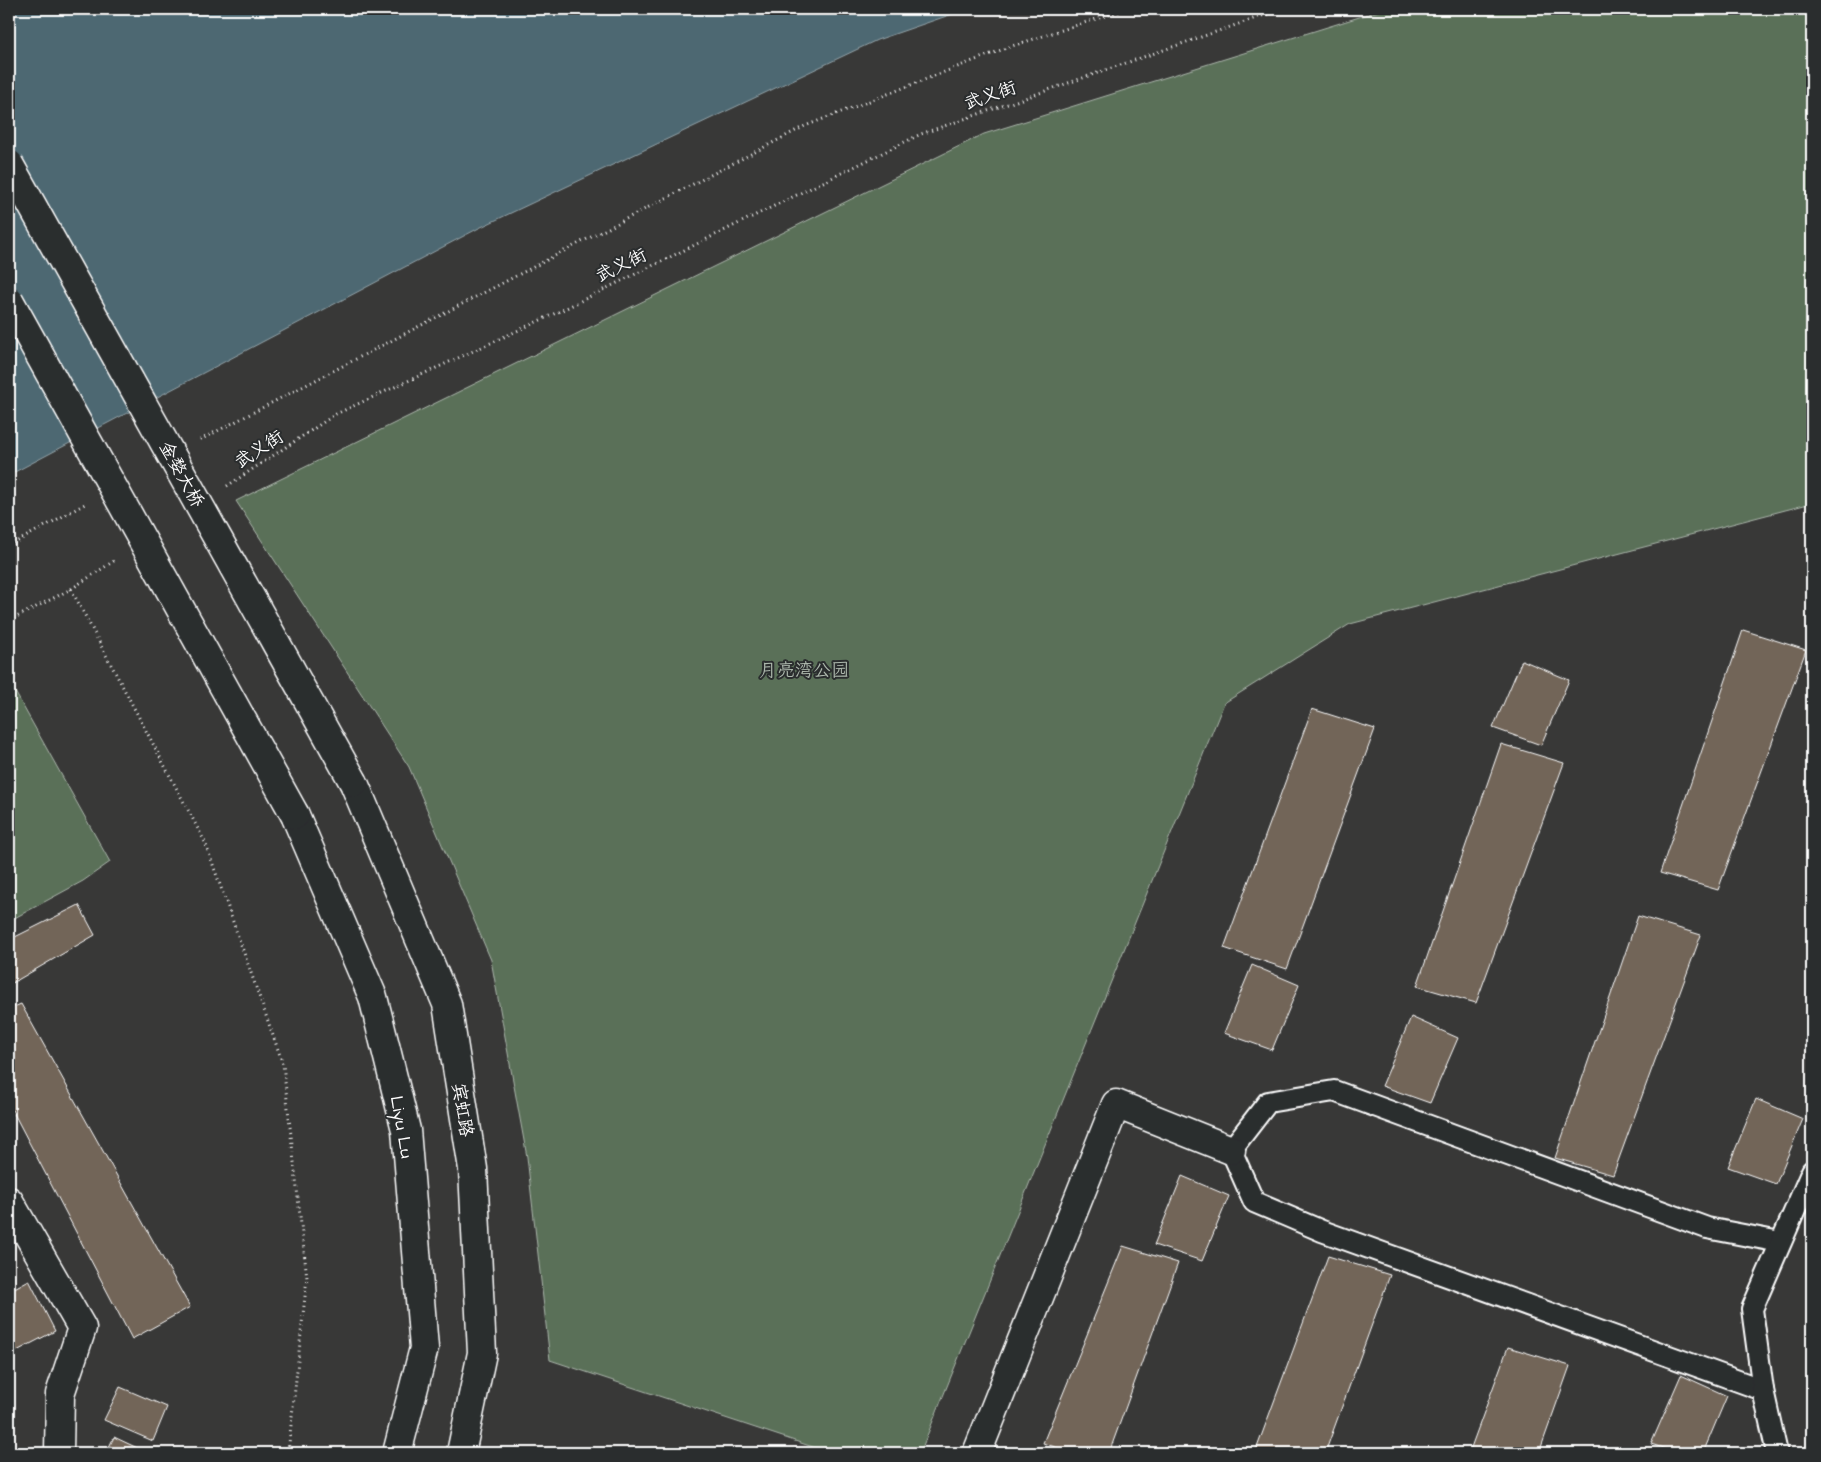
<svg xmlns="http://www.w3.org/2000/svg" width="1821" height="1462" viewBox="0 0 1821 1462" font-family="'Architects Daughter','LXGW WenKai TC',sans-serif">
<rect width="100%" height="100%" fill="#383837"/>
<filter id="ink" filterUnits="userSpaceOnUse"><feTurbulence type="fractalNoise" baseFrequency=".02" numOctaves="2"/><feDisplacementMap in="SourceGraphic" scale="10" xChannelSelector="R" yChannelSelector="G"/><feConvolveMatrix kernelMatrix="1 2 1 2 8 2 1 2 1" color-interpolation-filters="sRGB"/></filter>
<g filter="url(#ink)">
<g fill="#5a6f59" stroke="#acb7ac">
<path d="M 1385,9 L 1812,9 L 1812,503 L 1350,624 L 1224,703 L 920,1453 L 831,1453 L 550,1360 L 527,1157 L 491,960 L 409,767 L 236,501 L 984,134 Z"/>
<path d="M 9,681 L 110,862 L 83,881 L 9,921 Z"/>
</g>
<path fill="#4d6872" stroke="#94a4aa" d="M 9,9 L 967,9 L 877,40 L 479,228 L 9,475 Z"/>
<g fill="#726559" stroke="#fff">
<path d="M 1743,630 L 1806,650 L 1718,890 L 1660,873 Z"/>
<path d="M 1522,660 L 1569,680 L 1541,745 L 1493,728 Z"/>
<path d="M 1312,709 L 1375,729 L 1287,969 L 1224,948 Z"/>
<path d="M 1501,744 L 1564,763 L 1476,1003 L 1417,986 Z"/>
<path d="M 79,905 L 95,935 L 9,985 L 9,940 Z"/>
<path d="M 1638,916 L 1701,935 L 1613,1175 L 1555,1158 Z"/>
<path d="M 1252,965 L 1299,985 L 1272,1050 L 1224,1033 Z"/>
<path d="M 21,1004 L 190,1307 L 132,1339 L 9,1104 L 9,1009 Z"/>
<path d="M 1411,1017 L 1458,1038 L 1430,1103 L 1382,1086 Z"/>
<path d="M 1756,1099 L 1803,1119 L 1776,1184 L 1728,1167 Z"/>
<path d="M 1182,1176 L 1229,1196 L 1202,1261 L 1154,1245 Z"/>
<path d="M 1123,1246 L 1178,1263 L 1109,1453 L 1073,1453 L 1043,1443 Z"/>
<path d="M 1328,1256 L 1390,1275 L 1325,1453 L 1255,1453 Z"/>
<path d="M 29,1280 L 55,1331 L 9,1355 L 9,1291 Z"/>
<path d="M 1508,1347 L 1570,1366 L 1539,1453 L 1469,1453 Z"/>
<path d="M 1681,1375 L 1727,1396 L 1703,1453 L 1678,1453 L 1651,1444 Z"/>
<path d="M 120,1387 L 167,1407 L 153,1441 L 104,1420 Z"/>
<path d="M 114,1437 L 148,1453 L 106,1453 Z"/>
</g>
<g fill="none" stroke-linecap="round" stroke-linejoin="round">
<g stroke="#fff" stroke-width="24">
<g id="lane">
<path d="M 1763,1390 L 1322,1231 L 1254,1202 L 1231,1150 L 1268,1102 L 1334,1091 L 1707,1228 L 1780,1242"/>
<path d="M 1777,1453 L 1763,1390 L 1752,1309 L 1812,1171"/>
</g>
</g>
<g stroke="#fff" stroke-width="31">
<g id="street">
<path d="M 9,1201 L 82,1328 L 60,1394 L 59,1453"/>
<path d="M 977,1453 L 1116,1104 L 1231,1150"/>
</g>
</g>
<g stroke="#fff" stroke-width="31">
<g id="secondary">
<path d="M 354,783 L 447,1004 L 473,1169 L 482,1353 L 461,1453"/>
<path d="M 295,815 L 373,997 L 406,1130 L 424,1348 L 397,1453"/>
</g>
</g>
<g stroke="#fff" stroke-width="3" stroke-dasharray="1 4" stroke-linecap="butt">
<path d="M 200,440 L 805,126 L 1009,47 L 1127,9"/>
<path d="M 227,486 L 336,414 L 556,313 L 921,134 L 1282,9"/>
<path d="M 9,546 L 85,504"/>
<path d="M 71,589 L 205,842 L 283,1064 L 307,1278 L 288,1453"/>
<path d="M 9,621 L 71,589 L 117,559"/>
</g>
<use href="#lane" stroke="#2a2d2e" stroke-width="20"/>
<use href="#street" stroke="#2a2d2e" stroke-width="28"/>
<use href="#secondary" stroke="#2a2d2e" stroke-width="28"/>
<g stroke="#fff" stroke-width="31" stroke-linecap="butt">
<g id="secondary-bridge">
<path d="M 9,164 L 354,783"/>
<path d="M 9,300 L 295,815"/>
</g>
</g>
<use href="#secondary-bridge" stroke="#2a2d2e" stroke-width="28"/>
</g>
</g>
<g text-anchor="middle" stroke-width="4" stroke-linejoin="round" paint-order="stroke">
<g font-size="18" fill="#fff" stroke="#2a2d2e">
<text transform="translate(990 95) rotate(-19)" y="6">武义街</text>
<text transform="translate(621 265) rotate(-26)" y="6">武义街</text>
<text transform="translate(259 449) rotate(-33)" y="6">武义街</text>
<text transform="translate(182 474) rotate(61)" y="6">金婺大桥</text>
<text transform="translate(463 1110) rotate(81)" y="6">宾虹路</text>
<text transform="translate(402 1127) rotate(80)" y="6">Liyu Lu</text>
</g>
<g font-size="18" fill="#acb7ac" stroke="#2a2d2e">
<text x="804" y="676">月亮湾公园</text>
</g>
</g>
<rect width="1821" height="1462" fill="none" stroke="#2a2d2e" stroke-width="30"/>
<rect x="15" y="15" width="1791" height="1432" fill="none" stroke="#fff" stroke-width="2" filter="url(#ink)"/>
</svg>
